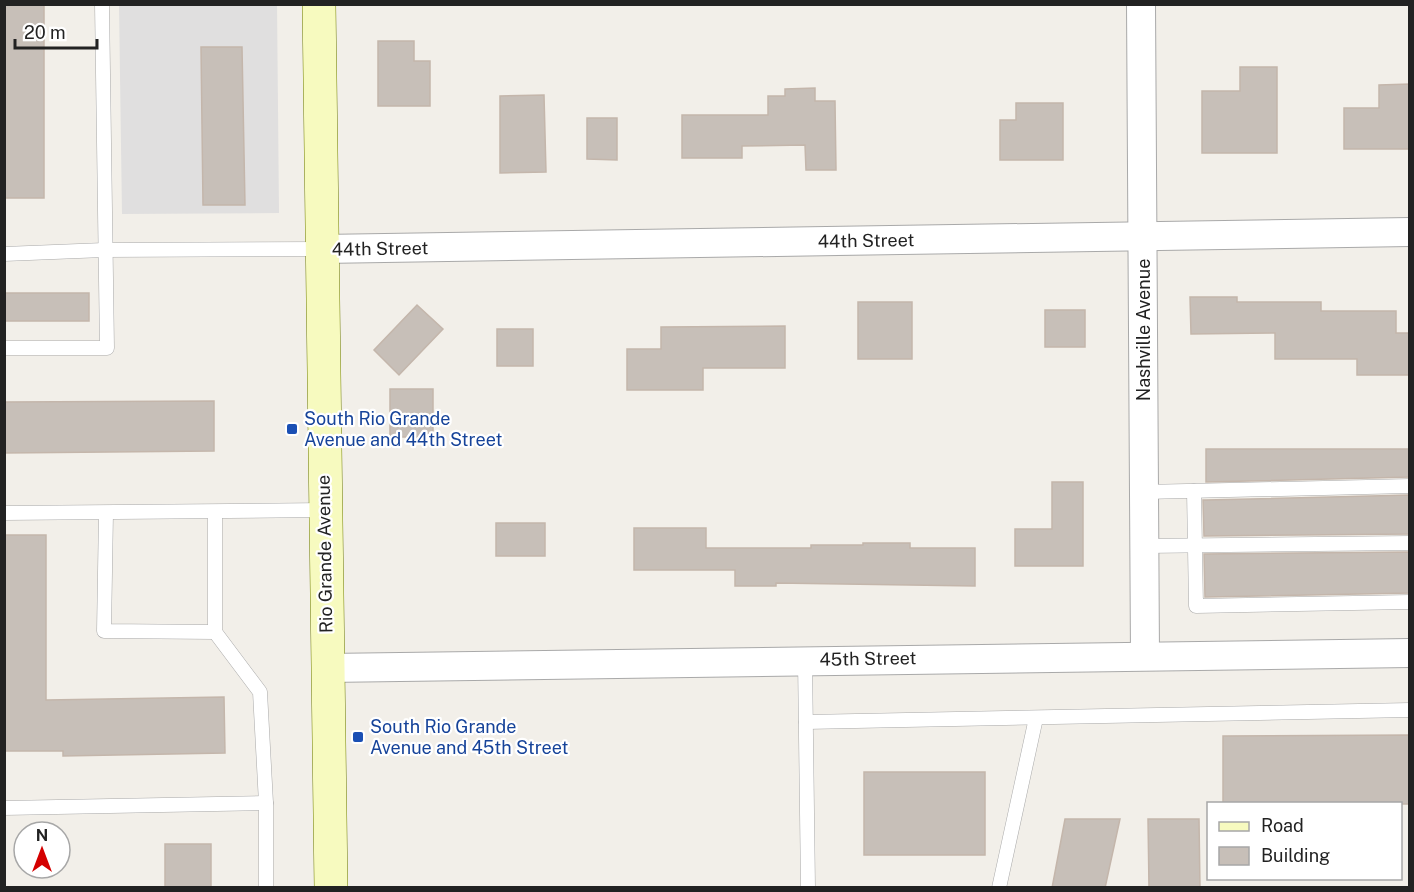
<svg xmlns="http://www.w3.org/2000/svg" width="1414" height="892" viewBox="0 0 1414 892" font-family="'Public Sans',sans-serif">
<rect width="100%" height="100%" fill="#f2efe9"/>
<path fill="#e0dfdf" d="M 119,5 L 277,5 L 279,213 L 122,214 Z"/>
<g fill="#c7bfb8" stroke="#c4b6ab" stroke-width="1.5">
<rect x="4" y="4" width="40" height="194"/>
<path d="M 378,41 L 414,41 L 414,61 L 430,61 L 430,106 L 378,106 Z"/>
<path d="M 201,47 L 242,47 L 245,205 L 203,205 Z"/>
<path d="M 1240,67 L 1277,67 L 1277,153 L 1202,153 L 1202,91 L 1240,91 Z"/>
<path d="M 1410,84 L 1410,149 L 1344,149 L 1344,108 L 1379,108 L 1379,85 Z"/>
<path d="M 815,88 L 815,101 L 835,101 L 836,170 L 806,170 L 805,145 L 742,146 L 742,158 L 682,158 L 682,115 L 768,115 L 768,96 L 785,96 L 785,89 Z"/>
<path d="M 544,95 L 546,172 L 500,173 L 500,96 Z"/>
<path d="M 1016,103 L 1063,103 L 1063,160 L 1000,160 L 1000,120 L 1016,120 Z"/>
<path d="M 587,118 L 617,118 L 617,160 L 587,159 Z"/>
<rect x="4" y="293" width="85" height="28"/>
<path d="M 1190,297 L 1237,297 L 1237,302 L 1321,302 L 1321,311 L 1396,311 L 1396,333 L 1410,333 L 1410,375 L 1357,375 L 1357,359 L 1275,359 L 1275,333 L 1191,334 Z"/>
<rect x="858" y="302" width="54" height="57"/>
<path d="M 417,305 L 443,329 L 399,375 L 374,350 Z"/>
<rect x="1045" y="310" width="40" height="37"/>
<path d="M 785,326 L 785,368 L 703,368 L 703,390 L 627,390 L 627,349 L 661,349 L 661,327 Z"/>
<rect x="497" y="329" width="36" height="37"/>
<rect x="390" y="389" width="43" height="48"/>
<path d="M 214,401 L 214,451 L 4,453 L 4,402 Z"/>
<path d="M 1206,449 L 1410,449 L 1410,477 L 1206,482 Z"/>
<path d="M 1052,482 L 1083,482 L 1083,566 L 1015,566 L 1015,529 L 1052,529 Z"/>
<path d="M 1410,495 L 1410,534 L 1204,536 L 1203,500 L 1206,500 Z"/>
<rect x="496" y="523" width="49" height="33"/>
<path d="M 634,528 L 706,528 L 706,548 L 811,548 L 811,545 L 863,545 L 863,543 L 910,543 L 910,548 L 975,548 L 975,586 L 776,583 L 776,586 L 735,586 L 735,570 L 634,570 Z"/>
<path d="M 4,535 L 46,535 L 46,700 L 224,697 L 225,753 L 63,756 L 63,751 L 4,751 Z"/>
<path d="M 1410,552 L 1410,593 L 1205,597 L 1204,554 Z"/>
<path d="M 1410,735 L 1410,804 L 1223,804 L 1223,736 Z"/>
<rect x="864" y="772" width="121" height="83"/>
<path d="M 1065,819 L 1120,819 L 1105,888 L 1052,888 Z"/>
<path d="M 1148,819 L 1199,819 L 1200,888 L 1149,888 Z"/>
<rect x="165" y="844" width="46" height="44"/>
</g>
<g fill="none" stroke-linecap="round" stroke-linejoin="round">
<g stroke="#a9a9a9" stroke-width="15">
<g id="lane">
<path d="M 4,254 L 104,250 L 322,249"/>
<path d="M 4,348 L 107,348 L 102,4"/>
<path d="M 1194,491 L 1196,606 L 1410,602"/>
<path d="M 1144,492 L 1410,486"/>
<path d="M 4,513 L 324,510"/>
<path d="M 106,513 L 104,631 L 215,632"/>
<path d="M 215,513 L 215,632 L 260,692 L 266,803 L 266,888"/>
<path d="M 1144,546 L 1410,543"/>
<path d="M 805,660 L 808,888"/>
<path d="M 806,722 L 1410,710"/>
<path d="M 4,808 L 266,803"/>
<path d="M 999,888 L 1036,718"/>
</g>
</g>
<g stroke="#a9a9a9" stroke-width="30">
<g id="street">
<path d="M 1141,4 L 1145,656"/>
<path d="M 322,249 L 1410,232"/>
<path d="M 327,668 L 1410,653"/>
</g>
</g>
<g stroke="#707d05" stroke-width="34">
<path id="secondary" d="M 319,4 L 331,888"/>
</g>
<use href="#lane" stroke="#fff" stroke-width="14"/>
<use href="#street" stroke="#fff" stroke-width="28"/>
<use href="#secondary" stroke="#f7fabf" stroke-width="33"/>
</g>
<g fill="#1a4fb4" stroke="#fff" stroke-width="2">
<rect x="286" y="423" width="12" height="12" rx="3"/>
<rect x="352" y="731" width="12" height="12" rx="3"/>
</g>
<g text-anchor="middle" stroke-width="4.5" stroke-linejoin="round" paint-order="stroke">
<g font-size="18" fill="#222" stroke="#fff">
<text transform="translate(866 241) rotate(-1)" y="6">44th Street</text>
<text transform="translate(380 249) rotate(-1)" y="6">44th Street</text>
<text transform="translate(1144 330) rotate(-90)" y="6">Nashville Avenue</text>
<text transform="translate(325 554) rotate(-91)" y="6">Rio Grande Avenue</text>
<text transform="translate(868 659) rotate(-1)" y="6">45th Street</text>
</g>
<g font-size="18" fill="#164399" stroke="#fff" text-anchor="start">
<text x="304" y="425">South Rio Grande<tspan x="304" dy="21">Avenue and 44th Street</tspan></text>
<text x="370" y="733">South Rio Grande<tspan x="370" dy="21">Avenue and 45th Street</tspan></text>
</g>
</g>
<rect width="1414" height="892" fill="none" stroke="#222222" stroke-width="12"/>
<rect x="1207" y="802" width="195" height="78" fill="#ffffff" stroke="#a7a7a7" stroke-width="1.5"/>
<rect x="1219" y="822" width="30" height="9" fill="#f7fabf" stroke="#a7a7a7" stroke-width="1.5"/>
<text x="1261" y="832" font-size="18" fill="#222222">Road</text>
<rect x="1219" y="847" width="30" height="18" fill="#c7bfb8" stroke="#a7a7a7" stroke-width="1.5"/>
<text x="1261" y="862" font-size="18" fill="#222222">Building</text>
<g transform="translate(42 850)"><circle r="28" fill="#ffffff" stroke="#a7a7a7" stroke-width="1.5"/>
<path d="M0-4.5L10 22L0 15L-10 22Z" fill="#d40000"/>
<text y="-9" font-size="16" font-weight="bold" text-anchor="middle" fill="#222222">N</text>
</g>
<path d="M15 39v9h82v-9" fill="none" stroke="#222222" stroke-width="3"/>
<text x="24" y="39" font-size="18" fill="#222222" stroke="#ffffff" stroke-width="4.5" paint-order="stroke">20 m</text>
</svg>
